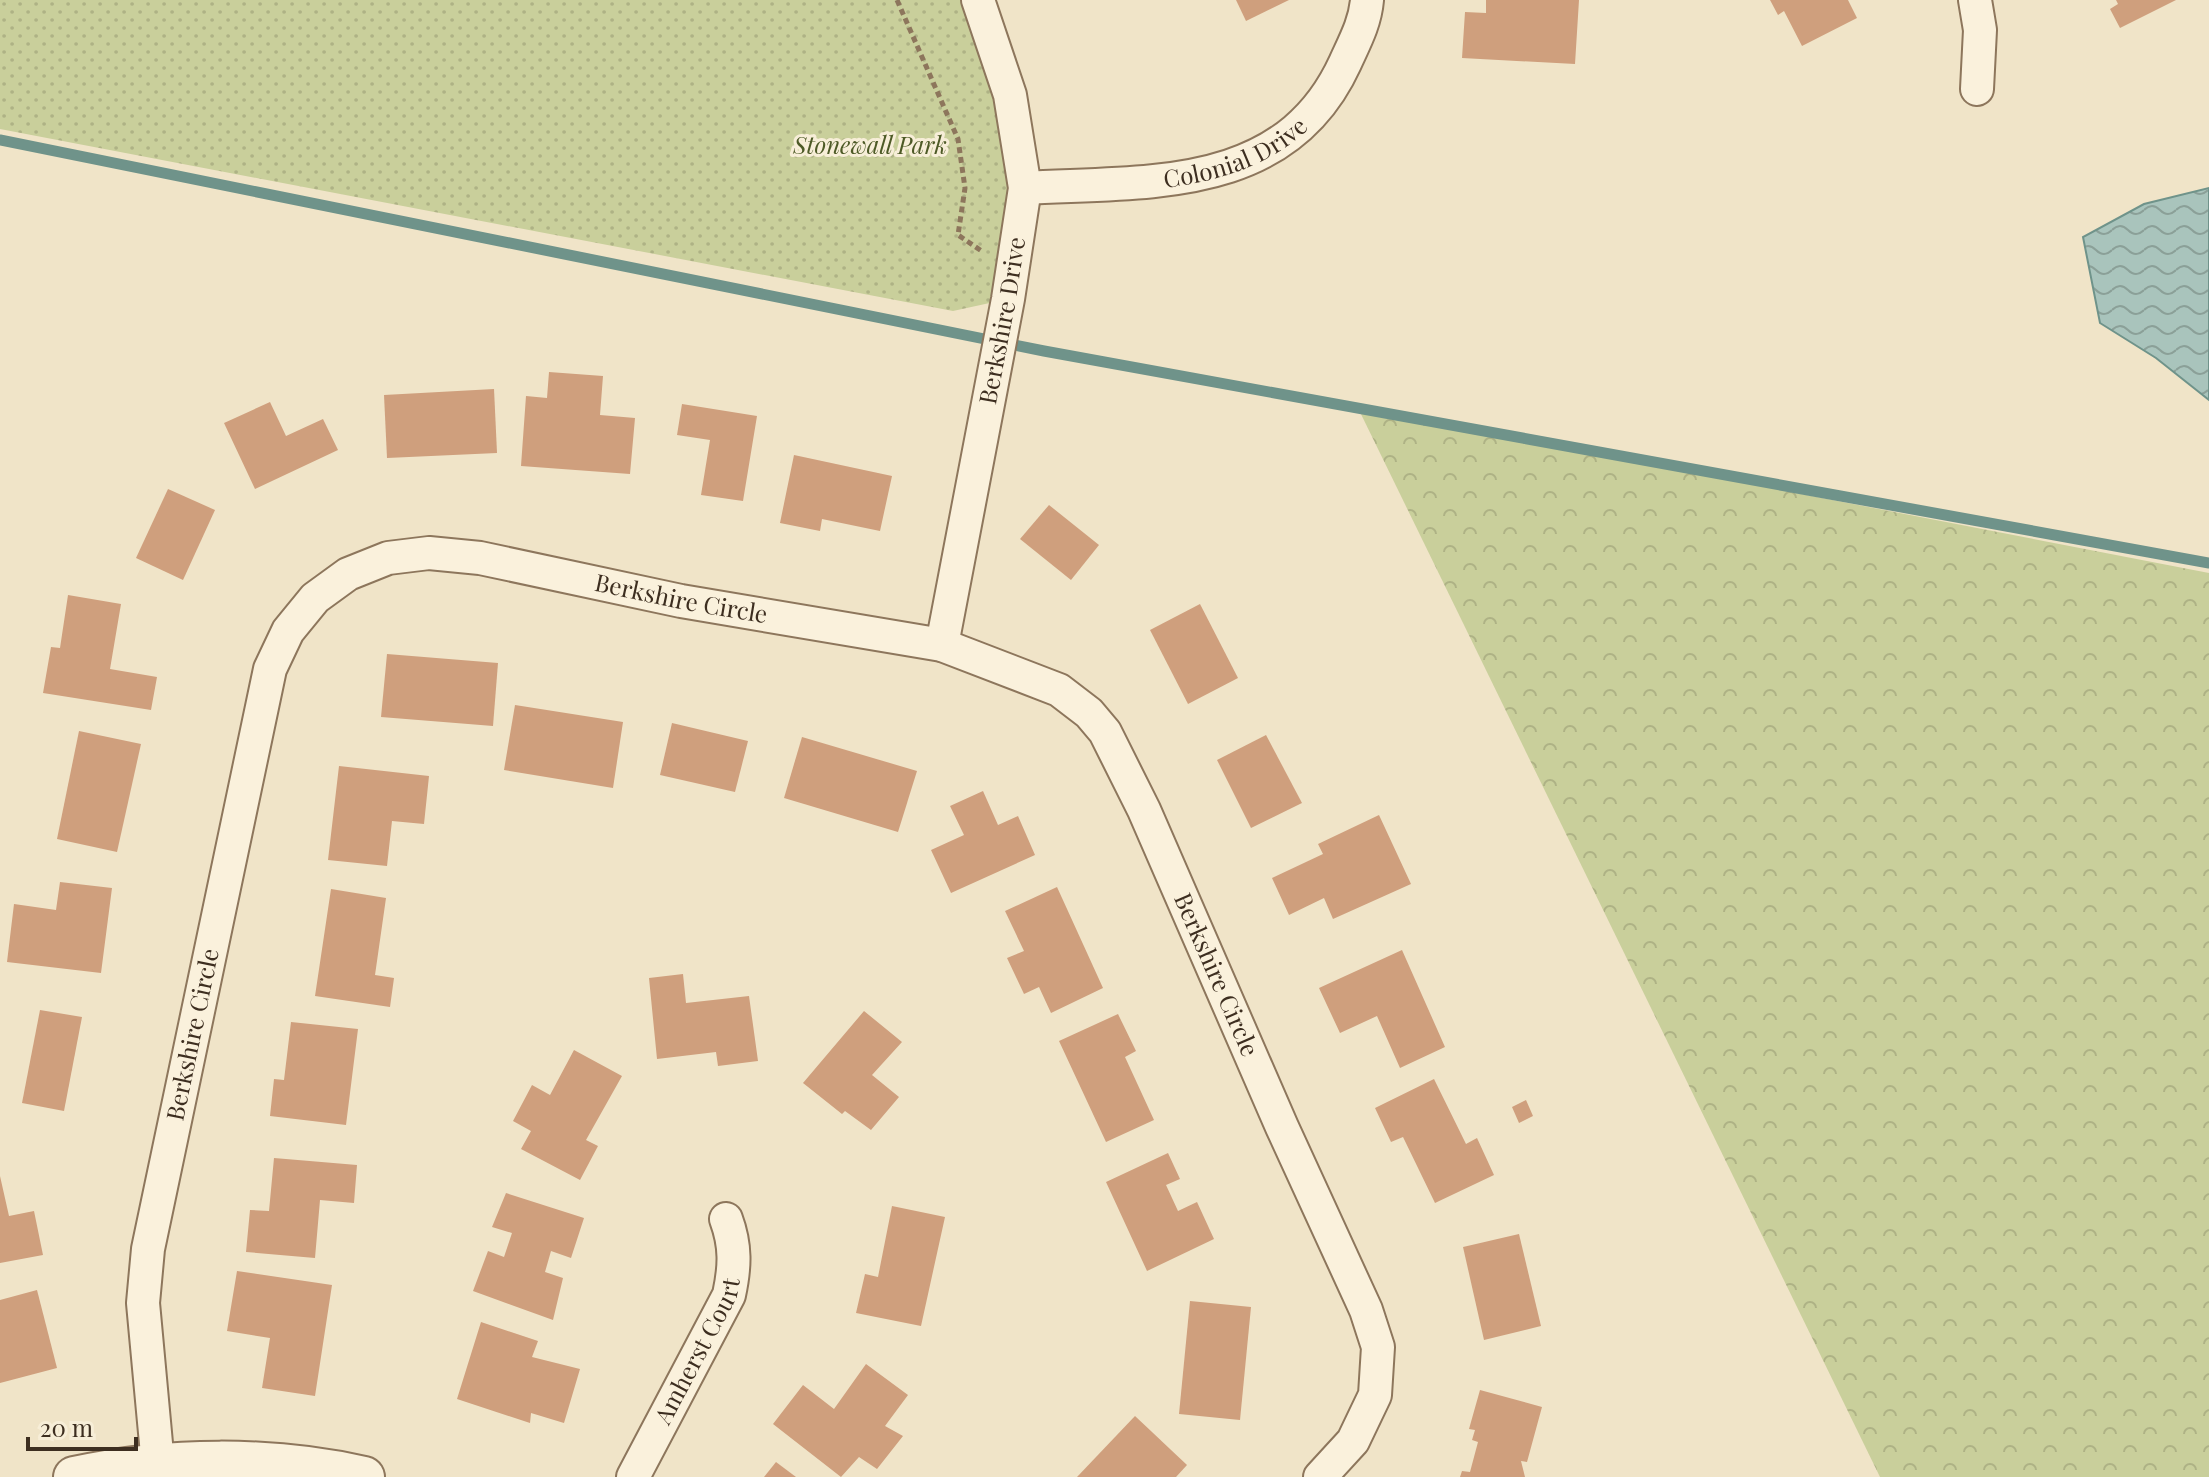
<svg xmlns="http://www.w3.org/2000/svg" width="2209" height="1477" viewBox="0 0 2209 1477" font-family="'Playfair Display',serif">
<defs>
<pattern id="forest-crowns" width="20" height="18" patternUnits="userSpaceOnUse" patternTransform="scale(2)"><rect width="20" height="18" fill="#c9cf9b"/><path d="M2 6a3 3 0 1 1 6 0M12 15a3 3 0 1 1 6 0" fill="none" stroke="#aeb285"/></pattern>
<pattern id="park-dots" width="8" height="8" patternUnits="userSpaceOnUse" patternTransform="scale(2)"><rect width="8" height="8" fill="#c9cf9b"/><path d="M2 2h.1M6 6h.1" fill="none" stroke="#aeb285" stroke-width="1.8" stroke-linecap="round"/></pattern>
<pattern id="water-waves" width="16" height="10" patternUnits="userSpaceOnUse" patternTransform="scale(2)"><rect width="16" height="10" fill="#a9c4bc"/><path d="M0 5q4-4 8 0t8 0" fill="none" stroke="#8ba098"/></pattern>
</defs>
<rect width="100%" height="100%" fill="#f0e4c8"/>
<path fill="url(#forest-crowns)" d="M 1358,408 L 2209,573 L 2209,1477 L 1880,1477 Z"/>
<path fill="url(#park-dots)" d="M 0,0 L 978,0 L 1010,95 L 1008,299 L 953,311 L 0,129 Z"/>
<path fill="url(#water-waves)" stroke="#6f938a" stroke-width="2" d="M 2209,188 L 2209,400 L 2156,358 L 2100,323 L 2083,237 L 2144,204 Z"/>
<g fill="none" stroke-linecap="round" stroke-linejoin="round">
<path stroke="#6f938a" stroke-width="11" d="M 0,140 L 1044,351 L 2209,563"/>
</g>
<g fill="#cf9f7d">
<path d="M 1236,0 L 1289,0 L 1246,21 Z"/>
<path d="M 1486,0 L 1579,0 L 1575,64 L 1462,58 L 1465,12 L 1486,13 Z"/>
<path d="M 1770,0 L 1848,0 L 1857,18 L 1802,46 L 1784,11 L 1778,15 Z"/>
<path d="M 2116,0 L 2176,0 L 2120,28 L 2110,9 L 2118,4 Z"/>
<path d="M 549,372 L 603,376 L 600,415 L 635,418 L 630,474 L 521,466 L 526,396 L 547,398 Z"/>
<path d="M 494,389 L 497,453 L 387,458 L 384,395 Z"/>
<path d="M 270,402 L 286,436 L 323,419 L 338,450 L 255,489 L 224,423 Z"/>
<path d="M 682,404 L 757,416 L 743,501 L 701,495 L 710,440 L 677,435 Z"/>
<path d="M 794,455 L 892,476 L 880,531 L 822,519 L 820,531 L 780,523 Z"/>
<path d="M 168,489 L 215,510 L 183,580 L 136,558 Z"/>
<path d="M 1049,505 L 1099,545 L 1071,580 L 1020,539 Z"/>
<path d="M 68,595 L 121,604 L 110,669 L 157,677 L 151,710 L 43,693 L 51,647 L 60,648 Z"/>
<path d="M 1200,604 L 1238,678 L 1188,704 L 1150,630 Z"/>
<path d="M 387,654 L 498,663 L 493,726 L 381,717 Z"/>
<path d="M 515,705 L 623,722 L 613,788 L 504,770 Z"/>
<path d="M 672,723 L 748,741 L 735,792 L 660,775 Z"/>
<path d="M 79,731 L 141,744 L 117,852 L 57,839 Z"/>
<path d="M 1266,735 L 1302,803 L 1251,828 L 1217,760 Z"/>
<path d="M 802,737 L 917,771 L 898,832 L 784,798 Z"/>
<path d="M 339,766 L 429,776 L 424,824 L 392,821 L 387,866 L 328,860 Z"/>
<path d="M 983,791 L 998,825 L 1018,816 L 1035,855 L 951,893 L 931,850 L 964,835 L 950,806 Z"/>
<path d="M 1379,815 L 1411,884 L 1333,919 L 1324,898 L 1289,915 L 1272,878 L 1323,854 L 1318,844 Z"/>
<path d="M 60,882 L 112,888 L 101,973 L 7,962 L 14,904 L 56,910 Z"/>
<path d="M 1057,887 L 1103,988 L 1051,1013 L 1039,987 L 1024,994 L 1007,958 L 1024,951 L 1005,911 Z"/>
<path d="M 331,889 L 386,898 L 375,975 L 394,978 L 390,1007 L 315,996 Z"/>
<path d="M 1402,950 L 1445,1047 L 1400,1068 L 1377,1016 L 1340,1033 L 1319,988 Z"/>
<path d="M 683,974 L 686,1003 L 749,996 L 758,1061 L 718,1066 L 716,1052 L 657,1059 L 649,978 Z"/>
<path d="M 40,1010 L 82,1017 L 64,1111 L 22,1103 Z"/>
<path d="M 864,1011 L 902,1042 L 872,1075 L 899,1097 L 871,1130 L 845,1111 L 842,1114 L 803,1083 Z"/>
<path d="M 1118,1014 L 1136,1051 L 1125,1057 L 1154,1120 L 1106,1142 L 1059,1041 Z"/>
<path d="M 291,1022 L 358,1029 L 346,1125 L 270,1116 L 274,1079 L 284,1080 Z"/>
<path d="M 574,1050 L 622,1076 L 586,1140 L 598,1146 L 580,1180 L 521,1149 L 531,1131 L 513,1121 L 532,1085 L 550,1095 Z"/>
<path d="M 1434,1079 L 1466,1144 L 1477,1138 L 1494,1175 L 1435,1203 L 1403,1137 L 1391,1142 L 1375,1108 Z"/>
<path d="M 1526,1100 L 1533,1116 L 1519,1123 L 1512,1107 Z"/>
<path d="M 1168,1153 L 1180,1179 L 1166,1185 L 1178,1211 L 1197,1202 L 1214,1239 L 1147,1271 L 1106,1182 Z"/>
<path d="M 274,1158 L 357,1165 L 354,1203 L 320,1200 L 315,1258 L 246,1252 L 250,1210 L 269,1211 Z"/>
<path d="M 0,1176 L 9,1216 L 34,1211 L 43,1255 L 0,1263 Z"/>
<path d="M 506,1193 L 584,1218 L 571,1258 L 551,1251 L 545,1272 L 563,1278 L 553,1320 L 473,1291 L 488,1251 L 504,1257 L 512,1233 L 492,1227 Z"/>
<path d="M 892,1206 L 945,1217 L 921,1326 L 856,1313 L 865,1274 L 878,1277 Z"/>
<path d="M 1519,1234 L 1541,1326 L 1484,1340 L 1463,1247 Z"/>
<path d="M 237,1271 L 332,1285 L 315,1396 L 262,1388 L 270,1338 L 227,1331 Z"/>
<path d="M 37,1290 L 57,1368 L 0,1383 L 0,1300 Z"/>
<path d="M 1190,1301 L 1251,1307 L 1240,1420 L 1179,1414 Z"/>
<path d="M 481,1322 L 538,1341 L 532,1357 L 580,1369 L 564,1423 L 531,1413 L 530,1423 L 457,1399 Z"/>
<path d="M 866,1364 L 908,1395 L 885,1426 L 903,1436 L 877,1469 L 859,1457 L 841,1477 L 773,1424 L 803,1385 L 834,1409 Z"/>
<path d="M 1480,1390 L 1542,1407 L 1527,1462 L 1521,1461 L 1525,1477 L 1460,1477 L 1462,1471 L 1470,1472 L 1478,1442 L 1472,1440 L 1475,1430 L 1469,1429 Z"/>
<path d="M 1135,1416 L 1187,1465 L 1176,1477 L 1077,1477 Z"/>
<path d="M 776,1462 L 796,1477 L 764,1477 Z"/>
</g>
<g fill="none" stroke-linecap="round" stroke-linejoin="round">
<g stroke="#8d765c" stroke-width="36">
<g id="minor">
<path d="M 1975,0 L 1980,30 L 1977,89"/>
<path id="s1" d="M 1025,188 C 1147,181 1285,194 1345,63 C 1355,41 1365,23 1367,0"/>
<path id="s2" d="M 942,645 L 1008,299 L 1025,188 L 1010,95 L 978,0"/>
<path id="s3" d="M 158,1465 L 143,1303 L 148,1249 L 270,669 L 288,631 L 315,598 L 348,574 L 388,558 L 429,553 L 480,558 L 681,601 L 942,645 L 1059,690 L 1089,713 L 1105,732 L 1144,810 L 1282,1127 L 1366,1310 L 1378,1347 L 1375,1395 L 1353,1441 L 1320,1477"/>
<path id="s4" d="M 633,1477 L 729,1295 C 735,1267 736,1246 726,1219"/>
</g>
</g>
<g stroke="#8d765c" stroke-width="44">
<path id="tertiary" d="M 74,1477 C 167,1457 272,1456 364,1477"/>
</g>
<path stroke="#8d765c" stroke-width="5" stroke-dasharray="6 4" stroke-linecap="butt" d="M 897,0 L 958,139 L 965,188 L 958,235 L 983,252"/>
<use href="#minor" stroke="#faf1dc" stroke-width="32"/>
<use href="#tertiary" stroke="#faf1dc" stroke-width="40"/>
</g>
<g text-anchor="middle" stroke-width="6" stroke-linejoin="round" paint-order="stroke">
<g font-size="24" font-style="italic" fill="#4d5a26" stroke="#f7eed8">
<text x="870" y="154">Stonewall Park</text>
</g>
<g font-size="24" fill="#3d2e20" stroke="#f7eed8">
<text dy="8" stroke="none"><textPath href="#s1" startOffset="216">Colonial Drive</textPath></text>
<text dy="8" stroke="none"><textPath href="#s2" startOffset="330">Berkshire Drive</textPath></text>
<text dy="8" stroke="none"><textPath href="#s3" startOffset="1276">Berkshire Circle</textPath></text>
<text dy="8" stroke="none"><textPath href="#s3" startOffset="1996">Berkshire Circle</textPath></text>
<text dy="8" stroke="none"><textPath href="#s3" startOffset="436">Berkshire Circle</textPath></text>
<text dy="8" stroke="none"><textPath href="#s4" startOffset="142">Amherst Court</textPath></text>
</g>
</g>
<path d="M28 1437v12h108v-12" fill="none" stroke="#3d2e20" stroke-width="4"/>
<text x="40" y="1437" font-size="24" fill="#3d2e20" stroke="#f7eed8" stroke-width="6" paint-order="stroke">20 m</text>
</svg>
